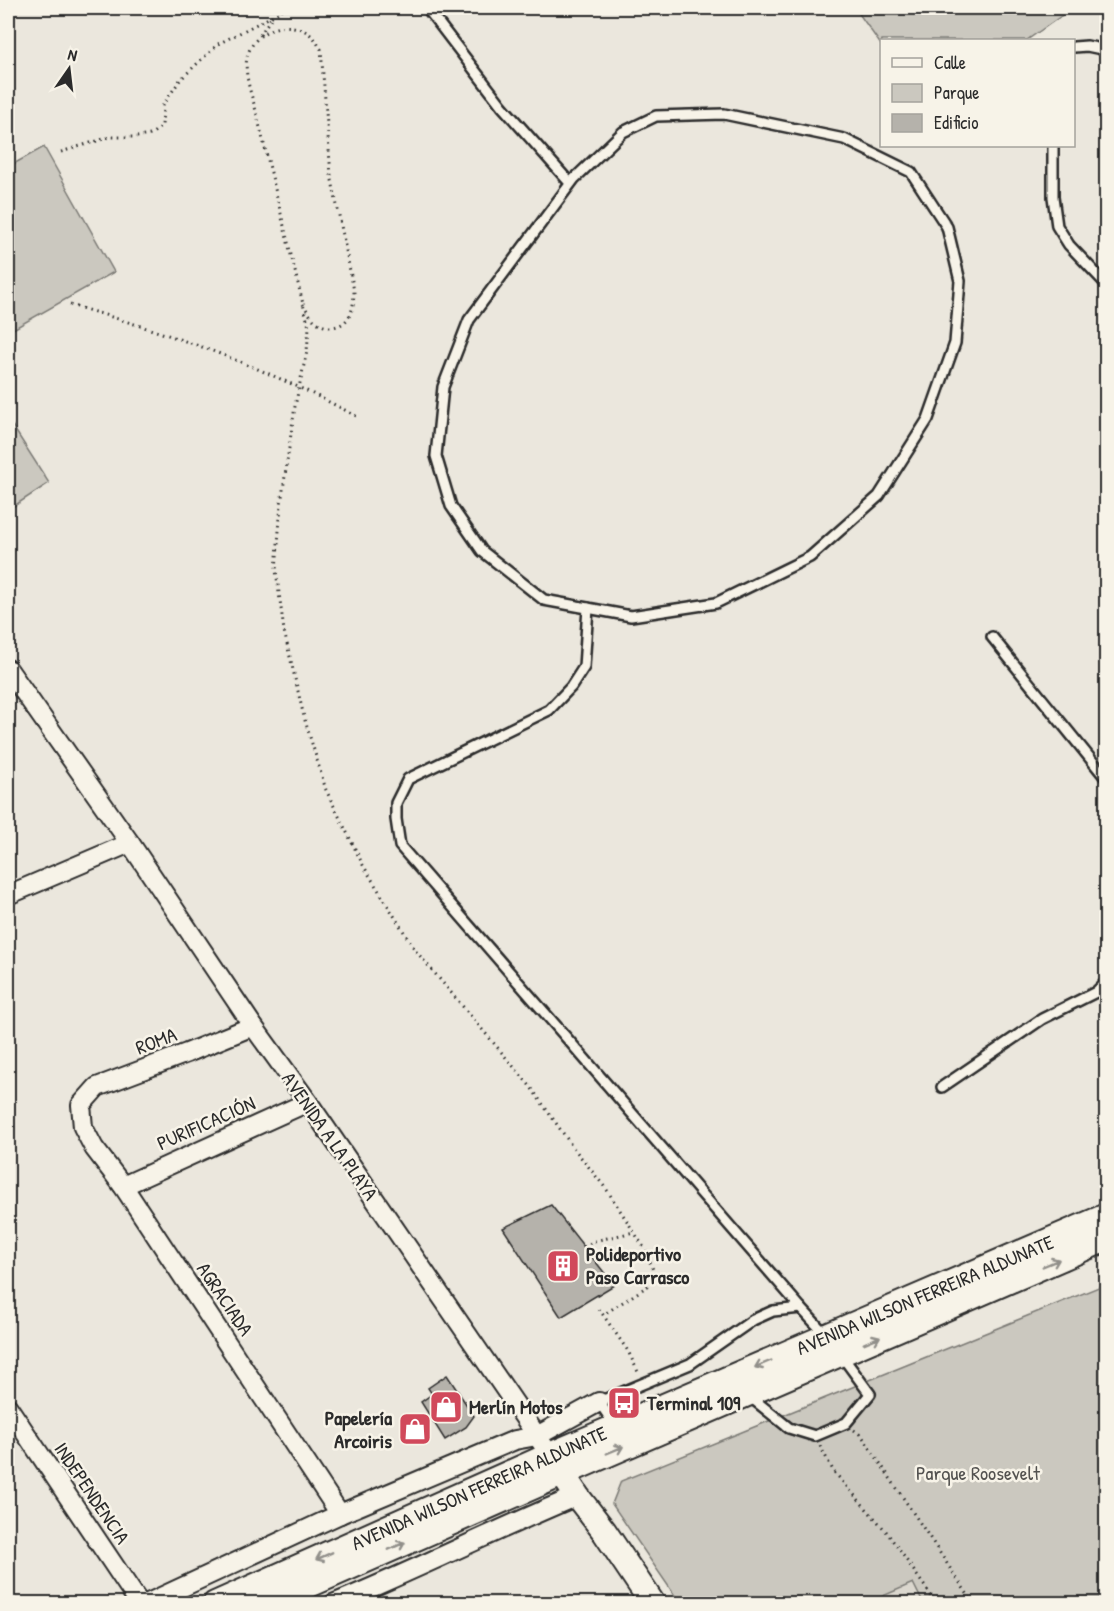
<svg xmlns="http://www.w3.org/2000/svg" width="1114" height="1611" viewBox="0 0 1114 1611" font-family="'Patrick Hand',sans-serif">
<rect width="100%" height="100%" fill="#ebe7dd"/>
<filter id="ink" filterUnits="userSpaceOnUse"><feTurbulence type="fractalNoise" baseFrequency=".0167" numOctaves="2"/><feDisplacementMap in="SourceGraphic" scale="12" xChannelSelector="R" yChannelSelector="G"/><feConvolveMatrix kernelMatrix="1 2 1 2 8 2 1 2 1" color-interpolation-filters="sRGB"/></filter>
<g filter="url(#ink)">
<path fill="#dbd7ce" d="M 914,1583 L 923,1603 L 867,1604 Z"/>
<g fill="#cbc8bf" stroke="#7b7a75" stroke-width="1.5">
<path d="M 855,8 L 1070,8 L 1071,9 L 1027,40 L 882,40 L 881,45 Z"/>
<path d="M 44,147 L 114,272 L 8,332 L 8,167 Z"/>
<path d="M 8,419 L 49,483 L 8,510 Z"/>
<path d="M 1106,1284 L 1106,1603 L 923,1603 L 913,1583 L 867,1603 L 680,1603 L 612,1504 L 621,1481 Z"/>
</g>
<g fill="#b5b2ab" stroke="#2b2b2b" stroke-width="1.5">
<path d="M 551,1205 L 614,1285 L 561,1317 L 503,1228 Z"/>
<path d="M 447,1375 L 474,1416 L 466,1427 L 445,1440 L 421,1402 L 432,1394 L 428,1388 Z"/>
</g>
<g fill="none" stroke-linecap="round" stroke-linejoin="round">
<g stroke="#2b2b2b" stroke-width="14">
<g id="lane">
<path d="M 427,8 L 502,106 L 570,183"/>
<path d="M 1074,47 L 1087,46 L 1106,50"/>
<path d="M 724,114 L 844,139 L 911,172 L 947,227 L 960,281 L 955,343 L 928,419 L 879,496 L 810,557 L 716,603 L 631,616 L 544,600 L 482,551 L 451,506 L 436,456 L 443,387 L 469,320 L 574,179 L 623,132 L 656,116 Z"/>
<path d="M 1053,146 L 1053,197 L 1057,226 L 1069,245 L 1106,284"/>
<path d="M 588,608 L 584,667 L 571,687 L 549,710 L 408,779 L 396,803 L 396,819 L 400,846 L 801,1308 L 826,1335"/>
<path d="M 992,637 L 1106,778"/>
<path d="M 942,1087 L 1042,1019 L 1096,992 L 1106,982"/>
<path d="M 748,1395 L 789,1428 L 815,1436 L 846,1423 L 870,1394 L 842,1356"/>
<path d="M 616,1427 L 599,1402 L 690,1364 L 753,1320 L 773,1311 L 801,1308"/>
</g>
</g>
<g stroke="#2b2b2b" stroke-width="22">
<g id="street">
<path d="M 8,669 L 130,843 L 253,1026 L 308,1102 L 550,1455"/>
<path d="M 8,895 L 130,843"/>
<path d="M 253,1026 L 187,1053 L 97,1087 L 81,1105 L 83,1127 L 94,1148 L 123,1186 L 340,1514"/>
<path d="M 123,1186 L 308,1102"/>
<path d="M 8,1407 L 140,1604"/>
<path d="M 146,1604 L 340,1514 L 515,1440 L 537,1436 L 599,1402"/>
<path d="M 333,1604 C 416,1570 495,1530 577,1496"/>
</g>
</g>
<g stroke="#2b2b2b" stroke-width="28">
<g id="secondary">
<path d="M 553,1460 L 577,1496 L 604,1531 L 653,1604"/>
<path d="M 215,1604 L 550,1455 L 1106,1216"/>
<path d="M 266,1604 L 562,1474 L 1106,1239"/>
</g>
</g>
<g stroke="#2b2b2b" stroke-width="3" stroke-dasharray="1.5 4.5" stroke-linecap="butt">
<path d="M 260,35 L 271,18"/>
<path d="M 61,152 L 110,137 L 137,137 L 150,135 L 162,126 L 163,105 L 180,80 L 218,44 L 278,13 L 283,8"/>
<path d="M 303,304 C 307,310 312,320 318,323 C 322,326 327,327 331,327 C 351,326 354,307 354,291 L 331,175 L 321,49 C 318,45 316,40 313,37 C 293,18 260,26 249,51 C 242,66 250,92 255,107 L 303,304 L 309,327 L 307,351 L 295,406 L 281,504 L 276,570 L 284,631 L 304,717 L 326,790 L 363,865 L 415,950 L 530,1086 L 572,1146 L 607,1190 L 645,1249 L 657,1280 L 603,1315"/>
<path d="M 70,305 C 171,333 265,367 358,417"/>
<path d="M 584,1247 L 594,1241 L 634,1232"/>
<path d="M 599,1309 L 628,1351 L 639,1374"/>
<path d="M 854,1430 L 862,1436 L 974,1604"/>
<path d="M 820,1446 L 834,1472 L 886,1531 L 937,1604"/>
</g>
<use href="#lane" stroke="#f7f3e8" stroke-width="9"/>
<use href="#street" stroke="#f7f3e8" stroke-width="18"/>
<use href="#secondary" stroke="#f7f3e8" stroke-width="24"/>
</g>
<defs><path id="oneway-shaft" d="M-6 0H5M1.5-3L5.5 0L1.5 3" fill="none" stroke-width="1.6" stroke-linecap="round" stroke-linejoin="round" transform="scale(1.5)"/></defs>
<g stroke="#918f8a">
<use href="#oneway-shaft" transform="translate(1051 1263) rotate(-23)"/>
<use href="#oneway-shaft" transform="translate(872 1340) rotate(-23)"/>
<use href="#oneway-shaft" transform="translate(763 1364) rotate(157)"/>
<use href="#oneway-shaft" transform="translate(615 1450) rotate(-23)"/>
<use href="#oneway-shaft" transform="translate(397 1546) rotate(-24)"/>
<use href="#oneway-shaft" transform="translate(324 1556) rotate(156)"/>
</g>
</g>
<defs>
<g id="building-square" transform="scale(1.725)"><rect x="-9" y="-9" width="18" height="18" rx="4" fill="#d1495b" stroke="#f7f3e8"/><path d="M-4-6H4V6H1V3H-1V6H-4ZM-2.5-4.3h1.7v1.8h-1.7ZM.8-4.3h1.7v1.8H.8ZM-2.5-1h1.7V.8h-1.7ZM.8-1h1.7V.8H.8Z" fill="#fff"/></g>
<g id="bus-square" transform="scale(1.725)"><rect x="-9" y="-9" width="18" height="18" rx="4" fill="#d1495b" stroke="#f7f3e8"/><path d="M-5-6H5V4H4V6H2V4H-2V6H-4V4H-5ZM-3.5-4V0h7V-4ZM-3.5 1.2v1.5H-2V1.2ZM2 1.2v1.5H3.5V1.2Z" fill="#fff"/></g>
<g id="shop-square" transform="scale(1.725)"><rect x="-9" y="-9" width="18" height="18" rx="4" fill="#d1495b" stroke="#f7f3e8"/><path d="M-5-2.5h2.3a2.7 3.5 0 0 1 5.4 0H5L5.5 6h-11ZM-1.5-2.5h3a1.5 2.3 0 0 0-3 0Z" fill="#fff"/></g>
</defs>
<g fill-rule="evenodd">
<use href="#building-square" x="563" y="1266"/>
<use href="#bus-square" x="624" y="1403"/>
<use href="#shop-square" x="446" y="1407"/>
<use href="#shop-square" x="415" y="1429"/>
</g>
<g text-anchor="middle" stroke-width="5" stroke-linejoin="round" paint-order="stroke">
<g font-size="20" fill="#2b2b2b" stroke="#f7f3e8">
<text transform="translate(156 1041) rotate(-21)" y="7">ROMA</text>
<text transform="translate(206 1123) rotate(-24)" y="7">PURIFICACIÓN</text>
<text transform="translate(330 1136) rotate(55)" y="7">AVENIDA A LA PLAYA</text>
<text transform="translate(925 1295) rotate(-23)" y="7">AVENIDA WILSON FERREIRA ALDUNATE</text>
<text transform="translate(225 1299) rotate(56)" y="7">AGRACIADA</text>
<text transform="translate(479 1488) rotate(-24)" y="7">AVENIDA WILSON FERREIRA ALDUNATE</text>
<text transform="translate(92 1493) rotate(56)" y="7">INDEPENDENCIA</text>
</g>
<g font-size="20" font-weight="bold" fill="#2b2b2b" stroke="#f7f3e8" text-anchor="start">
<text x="586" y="1261">Polideportivo<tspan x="586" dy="23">Paso Carrasco</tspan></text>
<text x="647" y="1410">Terminal 109</text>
<text x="469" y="1414">Merlín Motos</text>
<text x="392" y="1425" text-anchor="end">Papelería<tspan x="392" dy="23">Arcoiris</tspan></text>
</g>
<g font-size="20" fill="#535250" stroke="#f7f3e8">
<text x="978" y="1480">Parque Roosevelt</text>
</g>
</g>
<rect width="1114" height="1611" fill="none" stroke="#f7f3e8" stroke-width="30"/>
<rect x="15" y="15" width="1084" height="1581" fill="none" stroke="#2b2b2b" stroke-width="2" filter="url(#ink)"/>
<rect x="880" y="39" width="195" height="108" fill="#f7f3e8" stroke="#a5a39c" stroke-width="1.5"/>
<rect x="892" y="58" width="30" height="9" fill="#f7f3e8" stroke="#a5a39c" stroke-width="1.5"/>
<text x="934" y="69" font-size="18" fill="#2b2b2b">Calle</text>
<rect x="892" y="84" width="30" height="18" fill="#cbc8bf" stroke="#a5a39c" stroke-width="1.5"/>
<text x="934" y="99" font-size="18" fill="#2b2b2b">Parque</text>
<rect x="892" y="114" width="30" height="18" fill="#b5b2ab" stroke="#a5a39c" stroke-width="1.5"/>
<text x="934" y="129" font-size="18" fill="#2b2b2b">Edificio</text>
<g transform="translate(69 69) rotate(14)" stroke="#f7f3e8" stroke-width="4.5" paint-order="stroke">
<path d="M0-4.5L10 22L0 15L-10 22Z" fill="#2b2b2b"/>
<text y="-9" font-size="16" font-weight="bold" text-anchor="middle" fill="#2b2b2b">N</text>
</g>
</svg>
